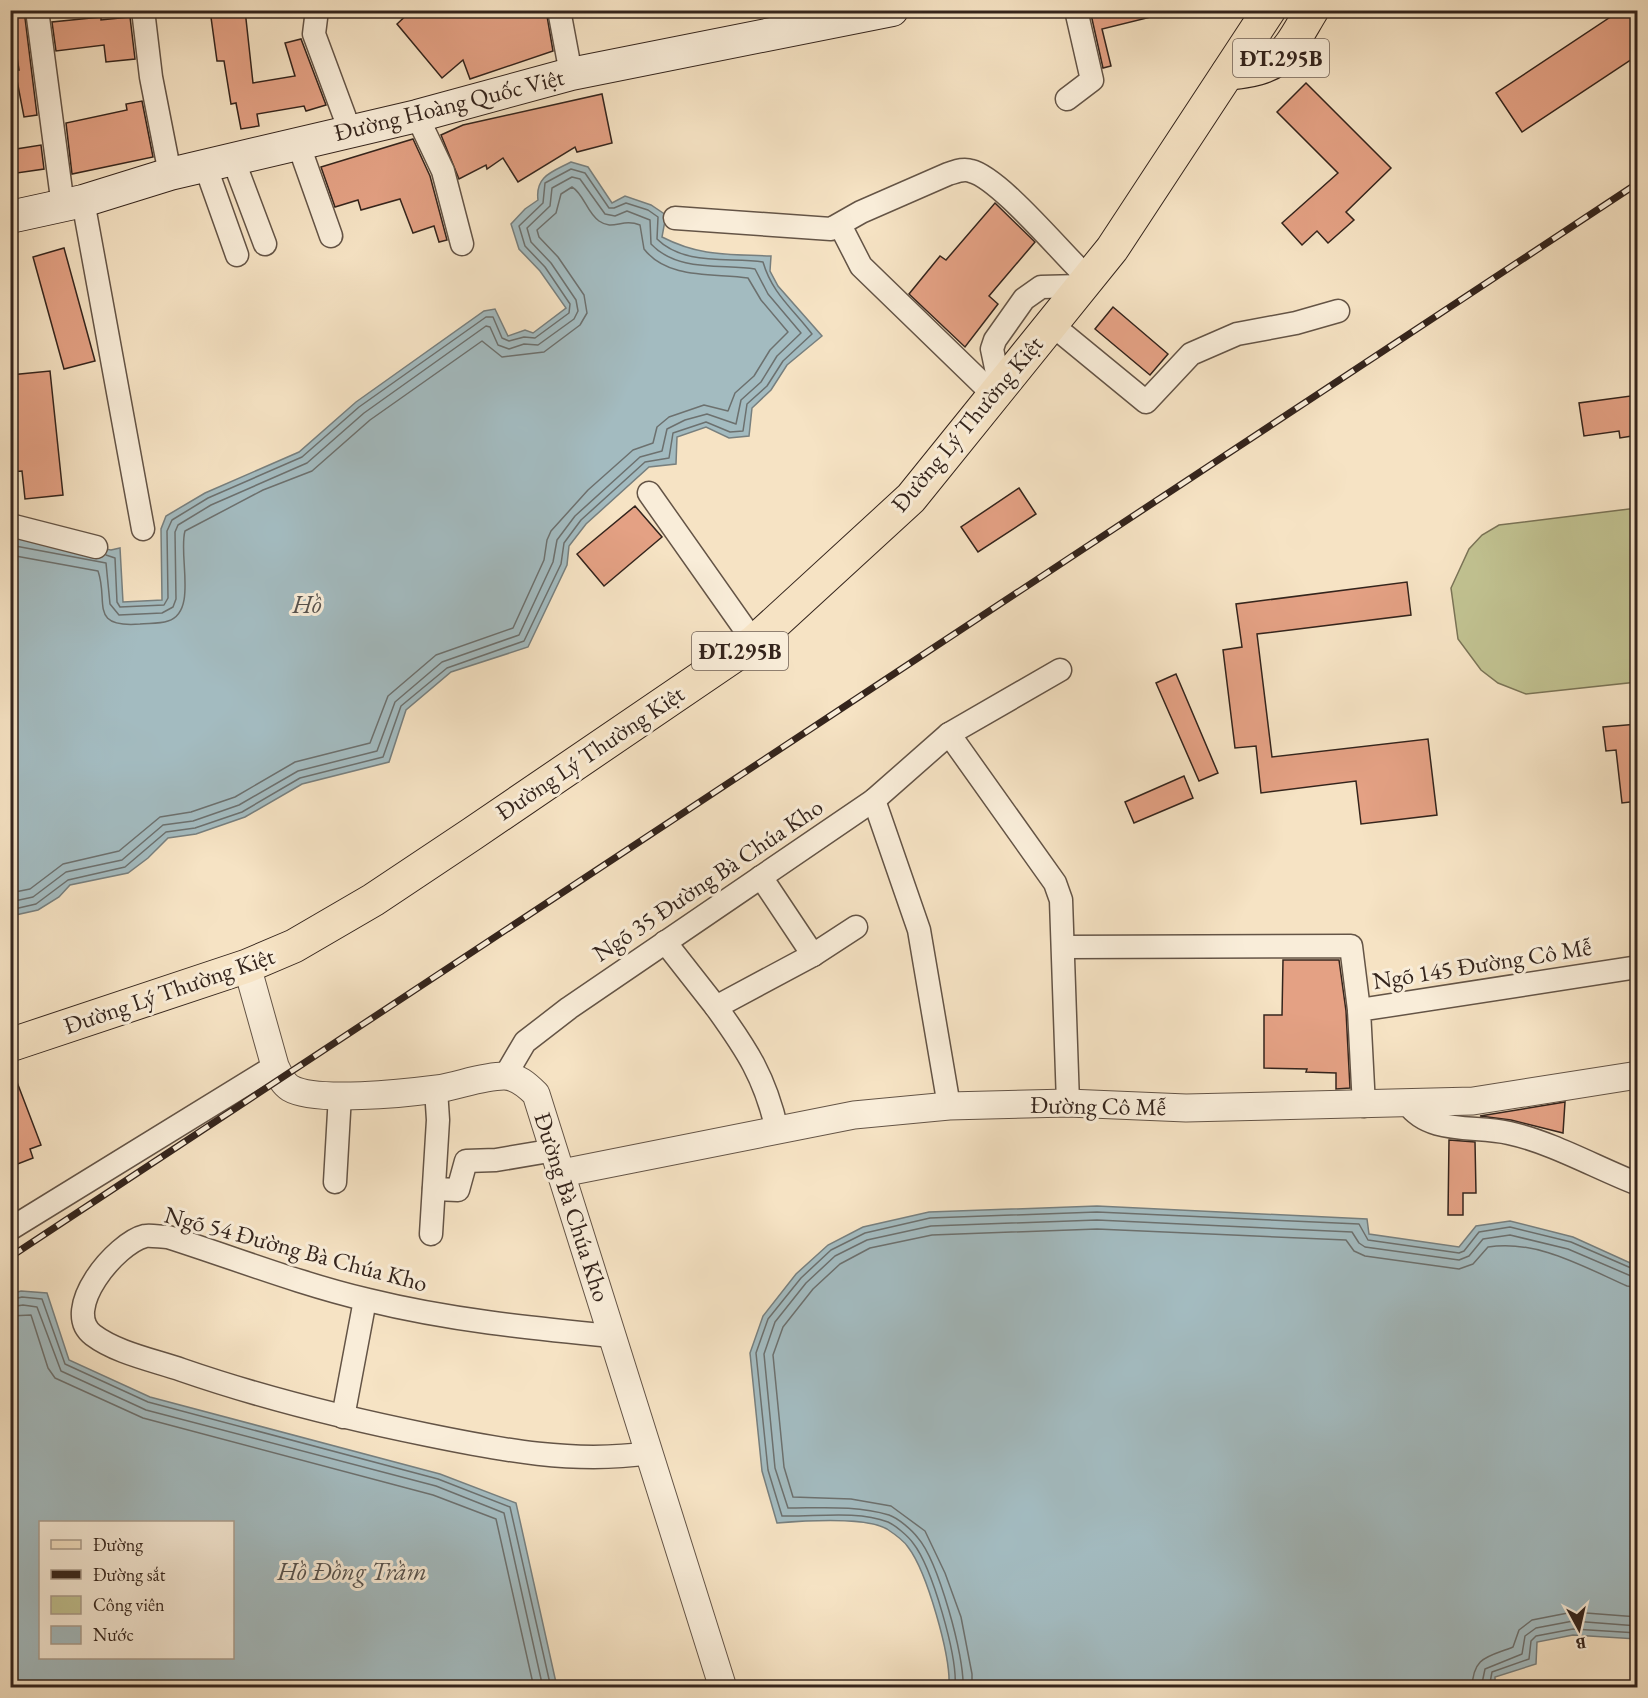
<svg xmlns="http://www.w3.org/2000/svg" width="1648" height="1698" viewBox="0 0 1648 1698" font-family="'EB Garamond',serif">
<rect width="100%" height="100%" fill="#f6e3c4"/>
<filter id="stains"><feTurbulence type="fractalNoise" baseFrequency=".00333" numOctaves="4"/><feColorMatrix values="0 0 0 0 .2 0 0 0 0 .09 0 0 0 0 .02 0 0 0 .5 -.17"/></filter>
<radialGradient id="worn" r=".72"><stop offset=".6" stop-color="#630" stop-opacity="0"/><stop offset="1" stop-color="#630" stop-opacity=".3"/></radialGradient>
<path fill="#c1c291" stroke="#7a7356" stroke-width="1.5" d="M 1637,508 L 1637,682 L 1526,694 L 1498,683 L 1481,670 L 1458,639 L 1451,588 L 1469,549 L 1482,535 L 1499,525 Z"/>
<g fill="#a3bbc0" stroke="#777f7e" stroke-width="1.5" fill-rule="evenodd">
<path d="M 571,162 L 588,167 L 612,203 L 625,196 L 651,205 L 666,215 L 662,237 C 701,257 729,254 771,256 L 770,271 L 778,286 L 822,336 L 787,365 L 771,390 L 752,408 L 749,436 L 729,438 L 706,427 L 677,437 L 676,464 L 649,467 L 586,524 L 569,546 L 567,565 L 528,647 L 451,672 L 406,710 L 389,762 L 302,784 L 245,817 L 196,834 L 168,838 L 148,858 L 128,873 L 70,885 L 59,897 L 38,910 L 11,916 L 10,532 L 111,550 L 120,548 L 123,602 L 162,600 L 161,529 L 166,516 L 205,493 L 299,452 L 356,402 L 484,311 L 495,309 L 508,336 L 525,330 L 533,333 L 566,308 L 540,271 L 519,249 L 511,224 L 525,209 L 538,200 C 535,176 552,172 571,162 Z"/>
<path d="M 1097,1206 L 1367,1219 L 1369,1234 L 1459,1247 L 1476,1226 L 1510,1221 L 1573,1237 L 1637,1266 L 1637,1639 L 1573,1635 L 1537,1642 L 1536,1664 L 1495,1677 L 1495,1687 L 949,1687 C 951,1656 927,1572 908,1547 C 904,1541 893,1533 887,1529 C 866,1517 802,1521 777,1523 L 762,1471 L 750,1353 L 763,1316 L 796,1274 L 828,1245 L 863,1227 L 929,1212 Z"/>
<path d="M 21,1291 L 47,1293 L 69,1360 L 150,1397 L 440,1474 L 516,1503 L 557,1687 L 11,1687 L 10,1294 ZM 40,1522 L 232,1522 L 232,1658 L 40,1658 Z"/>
</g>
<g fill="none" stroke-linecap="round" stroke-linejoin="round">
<g stroke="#6c706e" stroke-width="1.5">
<path d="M 10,545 L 106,563 L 110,604 L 119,615 L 162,613 L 173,607 L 176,599 L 175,532 L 178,525 L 211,505 L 307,463 L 364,413 L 486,326 L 490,327 L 498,345 L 509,349 L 524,344 L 538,345 L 574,319 L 578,311 L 576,300 L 551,263 L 531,242 L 527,228 L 550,206 L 552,188 L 572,177 L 580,179 L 605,214 L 615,216 L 627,211 L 650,220 L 651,244 C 677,272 722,264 755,269 L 768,294 L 801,333 L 777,356 L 761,382 L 741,400 L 736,424 L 707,414 L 685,420 L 667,429 L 662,451 L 640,457 L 575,516 L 557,540 L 553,562 L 519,635 L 442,662 L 395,702 L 377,751 L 298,771 L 239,805 L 193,821 L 163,825 L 122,860 L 66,872 L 33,897 L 10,902"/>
<path d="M 10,555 L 98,571 C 109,602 88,628 140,624 C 149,623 159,624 168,621 C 198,612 178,555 185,531 L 263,490 L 312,471 L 370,420 L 482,341 L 502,357 L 544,352 L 580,325 L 587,313 L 584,295 L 558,257 L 539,237 L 537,230 L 556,213 L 561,194 L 572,187 C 584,194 587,213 599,221 C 613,231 622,218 640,225 L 644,249 C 668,280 714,273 748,278 L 761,300 L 788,332 L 770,350 L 754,376 L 735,393 L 728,411 L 704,405 L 669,417 L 657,427 L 653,443 L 633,450 L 588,490 L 551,531 L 547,540 L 544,560 L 513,628 L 436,655 L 388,696 L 370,743 L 295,762 L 235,797 L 191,812 L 160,817 L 119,851 L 63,864 L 30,889 L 10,893"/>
<path d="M 10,910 L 36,904 L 68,880 L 125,867 L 166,832 L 195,828 L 242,812 L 300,778 L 383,757 L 401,706 L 447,668 L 524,641 L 561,564 L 564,543 L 581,520 L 645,462 L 669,458 L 673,433 L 706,422 L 730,432 L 743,431 L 747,404 L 767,386 L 783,361 L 812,334 C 792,308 772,293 763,262 C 729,257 684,266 657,239 L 658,217 L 648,210 L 626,203 L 614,208 L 609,208 L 585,173 L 571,169 L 545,183 L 543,203 L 519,226 L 525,246 L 545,267 L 570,304 L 569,313 L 535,338 L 524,337 L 509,341 L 502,338 L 493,317 L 486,317 L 359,407 L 302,457 L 208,498 L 172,520 L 167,531 L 168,598 L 164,605 L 120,607 L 117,602 L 115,558 L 106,555"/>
<path d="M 10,1300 L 22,1297 L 42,1299 L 65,1364 L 148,1402 L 438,1479 L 510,1507 L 551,1688"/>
<path d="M 10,1307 L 23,1305 L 37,1307 L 61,1371 L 146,1410 L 436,1486 L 504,1513 L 543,1688"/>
<path d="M 10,1316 L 31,1315 L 48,1368 L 55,1378 L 143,1418 L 433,1495 L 496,1519 L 534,1688"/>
<path d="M 955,1688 C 958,1657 932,1567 913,1543 C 908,1536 895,1525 888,1522 C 856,1510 815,1517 782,1516 L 768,1470 L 756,1353 L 768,1319 L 801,1278 L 831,1250 L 865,1233 L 930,1218 L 1097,1212 L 1359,1224 L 1368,1240 L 1459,1253 L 1464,1251 L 1479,1232 L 1510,1227 L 1571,1242 L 1638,1271"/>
<path d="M 963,1688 C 965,1657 938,1561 918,1538 C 912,1530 898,1518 889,1515 C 857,1505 821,1508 788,1508 L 775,1468 L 764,1354 L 775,1322 L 806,1283 L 835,1256 L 867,1240 L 931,1226 L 1097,1220 L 1352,1232 L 1359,1243 L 1365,1247 L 1459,1260 L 1469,1256 L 1483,1239 L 1510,1235 L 1568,1249 L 1638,1279"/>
<path d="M 972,1688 L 972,1674 L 961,1617 L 945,1573 L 925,1531 L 891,1506 L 851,1499 L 793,1497 L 784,1467 L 773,1355 L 783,1327 L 813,1289 L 840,1264 L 870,1248 L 932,1235 L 1097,1229 L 1346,1240 L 1354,1251 L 1365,1256 L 1459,1269 L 1473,1264 L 1488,1247 C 1536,1239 1584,1267 1627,1286 L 1638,1288"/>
<path d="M 1472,1688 C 1473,1656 1488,1657 1513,1647 L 1519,1630 L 1532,1620 L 1573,1612 L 1638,1617"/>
<path d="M 1481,1688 L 1485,1669 L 1522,1654 L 1525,1636 L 1536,1628 L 1573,1621 L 1638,1626"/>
<path d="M 1489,1688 L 1492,1672 L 1529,1659 L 1531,1641 L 1536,1636 L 1573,1629 L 1638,1633"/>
</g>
</g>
<g fill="#e4a184" stroke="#34241c" stroke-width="1.5">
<path d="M 10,10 L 24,10 L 37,115 L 24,117 L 15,70 L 19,70 Z"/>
<path d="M 210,10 L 245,10 L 253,83 L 295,76 L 285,43 L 301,39 L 326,105 L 306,111 L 304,106 L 257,114 L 259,126 L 241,129 L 236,103 L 231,104 L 224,61 L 217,61 Z"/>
<path d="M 412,10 L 481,10 L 484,14 L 493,10 L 495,16 L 507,10 L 546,10 L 553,51 L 470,79 L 463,60 L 442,78 L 397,24 Z"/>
<path d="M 1090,10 L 1154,10 L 1155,16 L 1102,29 L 1111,66 L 1103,68 Z"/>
<path d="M 1621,10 L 1638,10 L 1638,55 L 1522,132 L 1496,93 Z"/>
<path d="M 101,17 L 101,20 L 130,17 L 135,59 L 106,62 L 104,45 L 56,51 L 52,22 Z"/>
<path d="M 1306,83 L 1391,168 L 1346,212 L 1354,220 L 1328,243 L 1317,231 L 1302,245 L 1282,223 L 1338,173 L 1277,112 Z"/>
<path d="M 602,94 L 612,143 L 577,152 L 575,147 L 518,182 L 503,158 L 487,169 L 486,165 L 459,179 L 441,135 L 463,125 Z"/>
<path d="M 142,101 L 153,157 L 72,174 L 66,123 L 127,110 L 126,104 Z"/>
<path d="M 413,139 L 430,176 L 447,240 L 439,242 L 434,226 L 413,233 L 400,199 L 361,210 L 358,200 L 335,207 L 321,167 Z"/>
<path d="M 41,145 L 44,169 L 10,174 L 10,150 Z"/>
<path d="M 995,203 L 1035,242 L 989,296 L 998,304 L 965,347 L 909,294 L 940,256 L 946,260 Z"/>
<path d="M 64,248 L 95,361 L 64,369 L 33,257 Z"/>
<path d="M 1113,307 L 1168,354 L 1150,375 L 1095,329 Z"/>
<path d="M 50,371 L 63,495 L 25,499 L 22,471 L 10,472 L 10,375 Z"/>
<path d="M 1638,395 L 1638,435 L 1620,438 L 1619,431 L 1584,436 L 1579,403 Z"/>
<path d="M 1019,488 L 1036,514 L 978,552 L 961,527 Z"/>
<path d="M 635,506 L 662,537 L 604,586 L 577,554 Z"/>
<path d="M 1407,582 L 1411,615 L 1257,634 L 1272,757 L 1428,739 L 1437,815 L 1361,824 L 1356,781 L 1261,793 L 1256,746 L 1235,748 L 1223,650 L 1242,647 L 1236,604 Z"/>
<path d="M 1176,674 L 1218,773 L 1199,781 L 1156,683 Z"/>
<path d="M 1638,724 L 1638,801 L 1622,803 L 1616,750 L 1606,751 L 1603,727 Z"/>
<path d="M 1184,776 L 1193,798 L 1134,823 L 1125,802 Z"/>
<path d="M 1283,960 L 1339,960 L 1346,1011 L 1350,1088 L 1336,1089 L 1336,1073 L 1306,1072 L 1307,1069 L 1264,1068 L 1264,1015 L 1282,1015 Z"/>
<path d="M 12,1069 L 41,1145 L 30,1149 L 33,1158 L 10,1167 Z"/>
<path d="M 1565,1102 L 1563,1133 L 1511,1120 L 1480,1116 Z"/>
<path d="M 1449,1140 L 1475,1142 L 1476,1193 L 1463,1193 L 1463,1215 L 1448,1215 Z"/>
</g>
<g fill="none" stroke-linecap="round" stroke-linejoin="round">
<g stroke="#645446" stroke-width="25">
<g id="minor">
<path d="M 37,10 L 63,206"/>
<path d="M 143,10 L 151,77 L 170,174"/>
<path d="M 317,10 L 314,34 L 350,131"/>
<path d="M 559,10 L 571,74"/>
<path d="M 1067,99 L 1092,80 L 1076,10"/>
<path d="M 417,116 L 443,171 L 462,244"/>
<path d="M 298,143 L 331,236"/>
<path d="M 233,159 L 265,244"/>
<path d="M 205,165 L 237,255"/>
<path d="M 83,201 L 143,529"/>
<path d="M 675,218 L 831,229 L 861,212 L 948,174 C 955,172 963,168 971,171 C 1000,178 1063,255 1088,278"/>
<path d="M 840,225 L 861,266 L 994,395"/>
<path d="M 1051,324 L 1146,402 L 1191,354 L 1237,334 L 1296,323 L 1338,311"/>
<path d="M 1000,387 L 992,349 L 995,340 L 1024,299 L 1041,287 L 1081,286"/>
<path d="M 649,493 L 754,642"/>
<path d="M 10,525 L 96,547"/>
<path d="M 949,734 L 1055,883 L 1061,900 L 1068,1103"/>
<path d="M 874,800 L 919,930 L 949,1106"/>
<path d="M 761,877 L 813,955"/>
<path d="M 665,942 L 716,1007"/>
<path d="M 1064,947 L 1351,946 L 1359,1010"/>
<path d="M 505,1076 L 525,1042 L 569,1008 L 874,800 L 949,734 L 1060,670"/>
<path d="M 1407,1103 C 1429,1135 1475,1125 1509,1133 C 1551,1142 1597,1168 1638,1184"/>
<path d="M 1364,1106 L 1359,1010 L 1638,967"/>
<path d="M 777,1130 C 765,1077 747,1050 716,1007 L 813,955 L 856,927"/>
<path d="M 335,1182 L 340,1095"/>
<path d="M 434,1189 L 458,1190 L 466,1161 L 496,1160 L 555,1150"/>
<path d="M 10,1229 L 275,1066"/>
<path d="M 431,1234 L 438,1120 L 436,1089"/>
<path d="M 612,1336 C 530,1328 449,1320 368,1300 C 300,1284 234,1258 168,1237 C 161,1237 151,1235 145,1236 C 116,1243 60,1310 93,1335 C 117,1353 153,1360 182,1370 C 263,1398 344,1418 428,1435 C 501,1450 575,1464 649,1453"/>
<path d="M 343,1417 L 365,1300"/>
</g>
</g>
<g stroke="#645446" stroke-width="29">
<g id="tertiary">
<path d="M 247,966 L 275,1066 C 279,1074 282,1083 290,1088 C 315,1103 406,1093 437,1089 C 458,1086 482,1076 504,1076 C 517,1076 527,1085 536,1094 L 723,1688"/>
<path d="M 562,1173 L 854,1115 L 949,1106 L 1068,1103 L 1186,1108 L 1473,1101 L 1638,1075"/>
</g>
</g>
<g stroke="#34241c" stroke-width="34">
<path id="secondary" d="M 10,217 L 83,201 L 170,174 L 417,116 L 571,74 L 892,10"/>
</g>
<g stroke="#34241c" stroke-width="35">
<g id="primary">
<path d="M 1228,73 C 1283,69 1286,53 1312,10"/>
<path d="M 10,1045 L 247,966 L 294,946 L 373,900 L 472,834 L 754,642 L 911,498 L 1112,249 L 1269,10"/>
</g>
</g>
<use href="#minor" stroke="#f9edd9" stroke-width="22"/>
<use href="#tertiary" stroke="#f9edd9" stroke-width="27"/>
<use href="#secondary" stroke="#f9edd9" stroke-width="32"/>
<use href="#primary" stroke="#f6e3c4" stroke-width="33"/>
<g stroke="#34241c" stroke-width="7">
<path id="rail" d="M 10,1257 L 1638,183"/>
</g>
<use href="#rail" stroke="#f9edd9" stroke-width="4.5" stroke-dasharray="14" stroke-linecap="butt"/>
</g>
<g text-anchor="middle" stroke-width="6" stroke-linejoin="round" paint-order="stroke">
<g fill="#f9edd9" stroke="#6f6055" stroke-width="1.5">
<rect x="1233" y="39" width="96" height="38" rx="4.5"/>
<rect x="692" y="632" width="96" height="38" rx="4.5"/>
</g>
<g font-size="22" font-weight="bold" fill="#34241c">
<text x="1281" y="66">ĐT.295B</text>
<text x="740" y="659">ĐT.295B</text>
</g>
<g font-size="24" fill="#34241c" stroke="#f9edd9">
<text transform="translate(449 105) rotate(-14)" y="8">Đường Hoàng Quốc Việt</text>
<text transform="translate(967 424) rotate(-50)" y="8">Đường Lý Thường Kiệt</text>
<text transform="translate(590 753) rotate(-34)" y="8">Đường Lý Thường Kiệt</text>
<text transform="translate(708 880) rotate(-34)" y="8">Ngõ 35 Đường Bà Chúa Kho</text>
<text transform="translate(1482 964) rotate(-9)" y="8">Ngõ 145 Đường Cô Mễ</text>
<text transform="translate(169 991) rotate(-19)" y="8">Đường Lý Thường Kiệt</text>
<text transform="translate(1098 1106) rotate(1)" y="8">Đường Cô Mễ</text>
<text transform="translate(572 1207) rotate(72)" y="8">Đường Bà Chúa Kho</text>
<text transform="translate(296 1249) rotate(15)" y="8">Ngõ 54 Đường Bà Chúa Kho</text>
</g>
<g font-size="26" font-style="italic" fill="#55514d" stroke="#f9edd9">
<text x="307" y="613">Hồ</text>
<text x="352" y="1580">Hồ Đồng Trầm</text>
</g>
</g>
<rect width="1648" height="1698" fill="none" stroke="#f6e3c4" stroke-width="36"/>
<rect x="12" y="12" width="1624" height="1674" fill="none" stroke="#34241c" stroke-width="3"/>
<rect x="18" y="18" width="1612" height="1662" fill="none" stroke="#34241c" stroke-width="1.5"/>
<rect x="39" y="1521" width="195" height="138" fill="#f9edd9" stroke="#aa9d8d" stroke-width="1.5"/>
<rect x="51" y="1540" width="30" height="9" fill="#f6e3c4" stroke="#aa9d8d" stroke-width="1.5"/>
<text x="93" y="1551" font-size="18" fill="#34241c">Đường</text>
<rect x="51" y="1570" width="30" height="9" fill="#34241c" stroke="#aa9d8d" stroke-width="1.5"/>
<text x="93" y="1581" font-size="18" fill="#34241c">Đường sắt</text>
<rect x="51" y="1596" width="30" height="18" fill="#c1c291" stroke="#aa9d8d" stroke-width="1.5"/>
<text x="93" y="1611" font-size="18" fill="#34241c">Công viên</text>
<rect x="51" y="1626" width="30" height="18" fill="#a3bbc0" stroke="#aa9d8d" stroke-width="1.5"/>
<text x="93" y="1641" font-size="18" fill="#34241c">Nước</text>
<g transform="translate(1579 1629) rotate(172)" stroke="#f9edd9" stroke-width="4.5" paint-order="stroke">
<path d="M0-4.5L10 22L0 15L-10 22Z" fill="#34241c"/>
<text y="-9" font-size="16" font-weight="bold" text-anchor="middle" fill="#34241c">B</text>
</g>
<rect width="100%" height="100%" filter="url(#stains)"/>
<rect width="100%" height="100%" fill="url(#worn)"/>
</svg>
